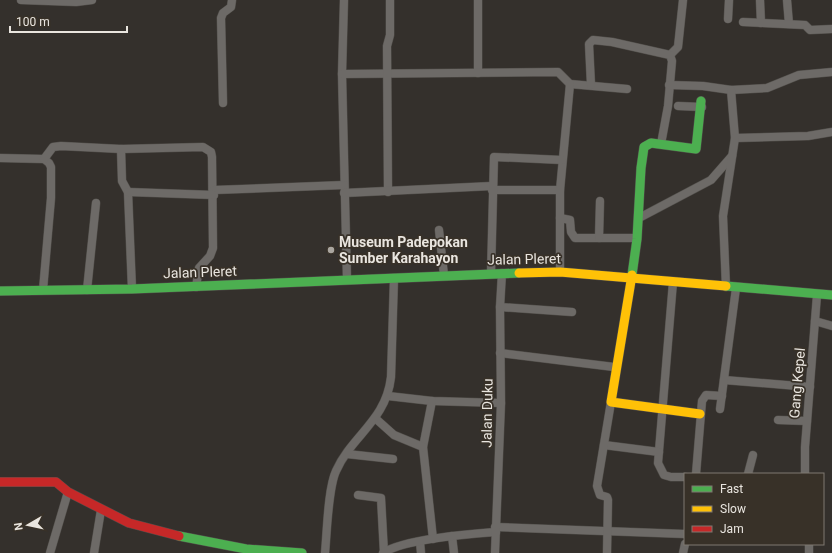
<svg xmlns="http://www.w3.org/2000/svg" width="832" height="553" viewBox="0 0 832 553" font-family="Roboto,sans-serif">
<rect width="100%" height="100%" fill="#34302c"/>
<g fill="none" stroke-linecap="round" stroke-linejoin="round">
<g stroke="#514e4a" stroke-width="9">
<g id="street">
<path d="M 21,0 L 76,2 L 92,0"/>
<path d="M 344,0 L 342,74 L 347,280"/>
<path d="M 760,0 L 761,23"/>
<path d="M 787,0 L 789,24"/>
<path d="M 728,19 L 729,0"/>
<path d="M 743,22 L 805,25 L 810,30 L 832,29"/>
<path d="M 670,55 L 678,47 L 683,0"/>
<path d="M 478,73 L 478,0"/>
<path d="M 342,74 L 558,72 L 570,84 L 627,89"/>
<path d="M 591,85 L 589,44 L 593,40 L 612,42 L 670,55 L 672,61 L 668,106 L 661,144"/>
<path d="M 669,85 L 703,86 L 731,90 L 767,88 L 799,75 L 832,72"/>
<path d="M 731,90 L 735,138 L 808,136 L 832,132"/>
<path d="M 223,103 L 221,18 L 223,13 L 231,7 L 232,0"/>
<path d="M 678,106 L 702,107"/>
<path d="M 121,149 L 122,181 L 128,192 L 132,289"/>
<path d="M 0,158 L 44,159 L 49,163 L 51,167 L 51,198 L 43,290"/>
<path d="M 44,159 L 53,147 L 61,146 L 121,149 L 203,147 L 211,152 L 212,157 L 213,248 L 210,256 L 199,268 L 196,287"/>
<path d="M 214,190 L 344,185"/>
<path d="M 492,190 L 560,190"/>
<path d="M 128,192 L 214,195"/>
<path d="M 388,192 L 387,46 L 390,35 L 390,0"/>
<path d="M 344,193 L 492,186"/>
<path d="M 560,218 L 570,220 L 571,232 L 575,238 L 637,238"/>
<path d="M 639,218 L 711,180 L 732,156"/>
<path d="M 439,230 L 444,275"/>
<path d="M 599,238 L 600,201"/>
<path d="M 560,272 L 560,190 L 570,84"/>
<path d="M 491,274 L 494,157 L 562,160"/>
<path d="M 673,282 L 658,463 L 664,475 L 671,477 L 685,477"/>
<path d="M 726,287 L 723,216 L 735,138"/>
<path d="M 87,290 L 96,203"/>
<path d="M 500,307 L 572,312"/>
<path d="M 815,321 L 832,326"/>
<path d="M 500,353 L 614,367"/>
<path d="M 724,380 L 810,387"/>
<path d="M 388,396 L 432,401 L 501,403"/>
<path d="M 432,401 L 423,447 L 433,539"/>
<path d="M 720,409 L 736,288"/>
<path d="M 375,418 L 394,435 L 423,447"/>
<path d="M 778,420 L 807,421"/>
<path d="M 604,445 L 659,452"/>
<path d="M 347,454 L 393,459"/>
<path d="M 696,474 L 702,401 L 706,395 L 722,396"/>
<path d="M 748,474 L 753,455"/>
<path d="M 805,474 L 805,447 L 817,295"/>
<path d="M 358,495 L 381,498 L 384,553"/>
<path d="M 495,527 L 685,534"/>
<path d="M 452,536 L 454,553"/>
<path d="M 420,542 L 421,553"/>
<path d="M 809,544 L 809,553"/>
<path d="M 50,553 L 68,492"/>
<path d="M 94,553 L 101,510"/>
<path d="M 325,553 C 327,532 328,488 336,471 C 352,435 386,421 391,377 L 394,278"/>
<path d="M 383,553 C 403,539 470,534 496,532"/>
<path d="M 495,553 L 501,403 L 500,307 L 502,273"/>
<path d="M 607,553 L 608,500 L 607,497 L 600,495 L 597,486 L 611,402"/>
<path d="M 683,553 L 685,544"/>
</g>
</g>
<g stroke="#514e4a" stroke-width="10">
<g id="fast">
<path d="M 632,275 L 637,239 L 641,168 L 644,147 L 651,143 L 696,149 L 701,101"/>
<path d="M 726,286 L 832,295"/>
<path d="M 0,291 L 132,289 L 519,273"/>
<path d="M 179,536 L 246,549 L 302,553"/>
</g>
</g>
<g stroke="#514e4a" stroke-width="10">
<g id="slow">
<path d="M 519,273 L 560,272 L 726,286"/>
<path d="M 632,275 L 611,402 L 700,414"/>
</g>
</g>
<g stroke="#514e4a" stroke-width="10">
<path id="jam" d="M 0,482 L 56,482 L 68,492 L 129,523 L 179,536"/>
</g>
<use href="#street" stroke="#6d6a67" stroke-width="8"/>
<use href="#fast" stroke="#4caf50" stroke-width="9"/>
<use href="#slow" stroke="#ffc107" stroke-width="9"/>
<use href="#jam" stroke="#c62828" stroke-width="9"/>
</g>
<circle fill="#aaa6a0" stroke="#383128" stroke-width="1.5" cx="331" cy="250" r="4"/>
<g text-anchor="middle" stroke-width="3.5" stroke-linejoin="round" paint-order="stroke">
<g font-size="14" font-weight="bold" fill="#e9e5df" stroke="#383128" text-anchor="start">
<text x="339" y="247">Museum Padepokan<tspan x="339" dy="16">Sumber Karahayon</tspan></text>
</g>
<g font-size="14" fill="#e9e5df" stroke="#383128">
<text transform="translate(524 259) rotate(-1)" y="5">Jalan Pleret</text>
<text transform="translate(200 272) rotate(-2)" y="5">Jalan Pleret</text>
<text transform="translate(797 383) rotate(-85)" y="5">Gang Kepel</text>
<text transform="translate(487 413) rotate(-89)" y="5">Jalan Duku</text>
</g>
</g>
<rect x="684" y="473" width="140" height="72" fill="#383128" stroke="#7f7971"/>
<rect x="692" y="486" width="20" height="6" fill="#4caf50" stroke="#7f7971"/>
<text x="720" y="493" font-size="12" fill="#e9e5df">Fast</text>
<rect x="692" y="506" width="20" height="6" fill="#ffc107" stroke="#7f7971"/>
<text x="720" y="513" font-size="12" fill="#e9e5df">Slow</text>
<rect x="692" y="526" width="20" height="6" fill="#c62828" stroke="#7f7971"/>
<text x="720" y="533" font-size="12" fill="#e9e5df">Jam</text>
<g transform="translate(28 525) rotate(261)" stroke="#383128" stroke-width="3" paint-order="stroke">
<path d="M0-3L7 15L0 10L-7 15Z" fill="#e9e5df"/>
<text y="-6" font-size="11" font-weight="bold" text-anchor="middle" fill="#e9e5df">N</text>
</g>
<path d="M10 26v6h117v-6" fill="none" stroke="#e9e5df" stroke-width="2"/>
<text x="16" y="26" font-size="12" fill="#e9e5df" stroke="#383128" stroke-width="3" paint-order="stroke">100 m</text>
</svg>
